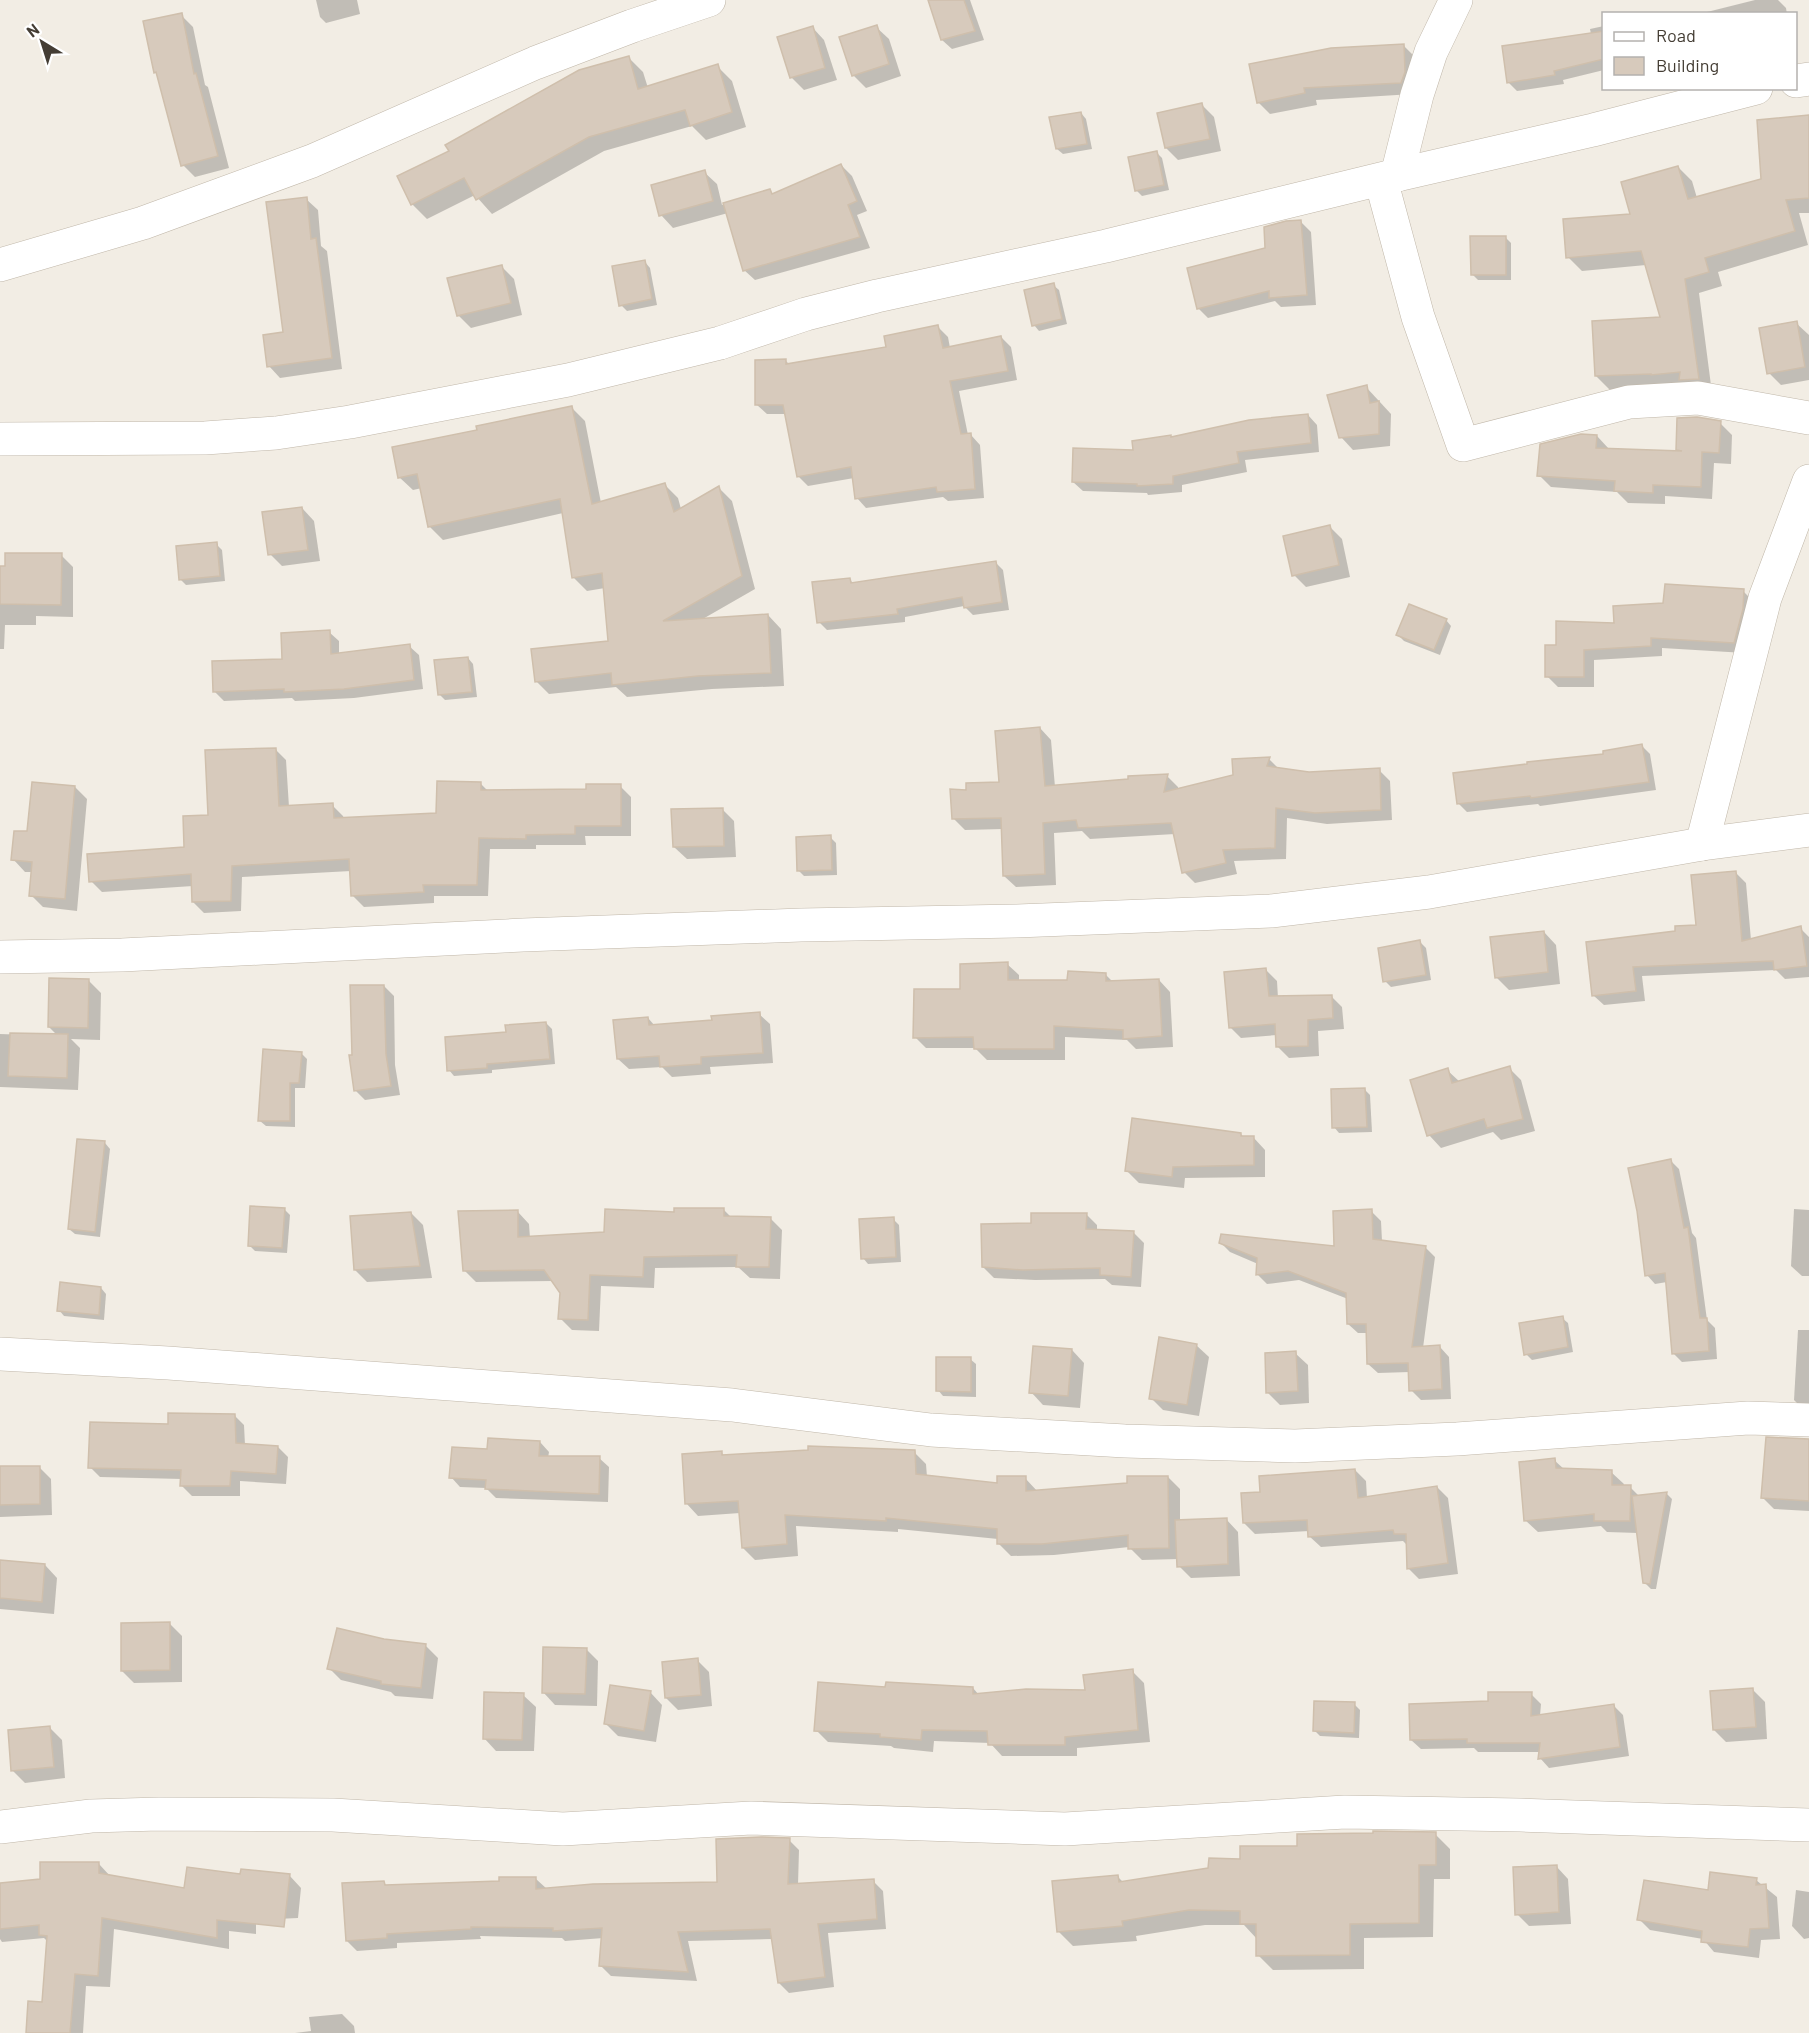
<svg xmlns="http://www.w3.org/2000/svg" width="1809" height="2033" viewBox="0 0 1809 2033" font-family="Barlow,sans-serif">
<rect width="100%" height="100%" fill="#f2ede4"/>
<g fill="#0003">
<path d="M 316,0 L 357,0 L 360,14 L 326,23 L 320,17 Z"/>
<path d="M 931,0 L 970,0 L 984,40 L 952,49 L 942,40 Z"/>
<path d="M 1755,0 L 1778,0 L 1786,8 L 1787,14 L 1699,14 Z"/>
<path d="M 181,15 L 193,27 L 205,85 L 208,87 L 229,168 L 195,177 L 183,165 L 159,75 L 156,72 Z"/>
<path d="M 1604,26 L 1604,70 L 1563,80 L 1564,84 L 1517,91 L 1508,82 L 1591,34 L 1590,29 Z"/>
<path d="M 812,27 L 824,40 L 837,80 L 804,90 L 792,78 L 779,38 Z"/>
<path d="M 876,27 L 889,39 L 901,76 L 866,88 L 854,76 L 841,38 Z"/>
<path d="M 1403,45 L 1415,57 L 1413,94 L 1316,100 L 1317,105 L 1270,114 L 1258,102 Z"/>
<path d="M 629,58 L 643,72 L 648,88 L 717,66 L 732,81 L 746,127 L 706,140 L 692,126 L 604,151 L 492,214 L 475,195 L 427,219 L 413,205 L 399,177 Z"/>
<path d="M 1202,105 L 1214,117 L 1221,151 L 1178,160 L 1166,148 Z"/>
<path d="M 1081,113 L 1086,119 L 1092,149 L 1063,154 L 1057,149 Z"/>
<path d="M 1809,117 L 1809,213 L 1799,213 L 1808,245 L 1718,272 L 1722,286 L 1699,293 L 1712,393 L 1665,387 L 1610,390 L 1596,376 L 1662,319 L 1646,265 L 1582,271 L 1568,257 L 1632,215 L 1678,167 L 1692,181 L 1697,198 L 1763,180 Z"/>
<path d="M 1156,152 L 1162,158 L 1169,190 L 1142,196 L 1136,190 Z"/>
<path d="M 841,165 L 852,176 L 867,211 L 857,215 L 870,248 L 755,280 L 744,270 L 728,213 L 673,228 L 661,215 L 704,172 L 717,184 L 722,205 L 770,191 L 774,195 Z"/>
<path d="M 306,199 L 318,210 L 321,246 L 327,251 L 342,369 L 280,378 L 269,366 L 285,333 Z"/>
<path d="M 1301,222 L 1311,232 L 1316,305 L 1281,307 L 1275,301 L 1208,318 L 1198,308 Z"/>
<path d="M 1505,237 L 1511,243 L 1511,280 L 1478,280 L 1472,274 Z"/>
<path d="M 645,262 L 650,268 L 657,305 L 627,311 L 621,305 Z"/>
<path d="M 501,266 L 514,279 L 522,315 L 471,328 L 458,315 Z"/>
<path d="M 1053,285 L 1059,290 L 1067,324 L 1039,331 L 1034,325 Z"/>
<path d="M 1796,323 L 1809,335 L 1809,380 L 1781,385 L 1769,373 Z"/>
<path d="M 938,327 L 948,337 L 950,348 L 1001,337 L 1011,347 L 1017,380 L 959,391 L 968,435 L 971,435 L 980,445 L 984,498 L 948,501 L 943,497 L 866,508 L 857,498 L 854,478 L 808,486 L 798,476 L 787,414 L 767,414 L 757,405 L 785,360 L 790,365 L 888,348 Z"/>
<path d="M 1366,387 L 1391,414 L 1390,446 L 1353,450 L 1341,437 Z"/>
<path d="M 572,408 L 585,421 L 601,503 L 665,485 L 678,498 L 681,509 L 719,488 L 732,501 L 755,589 L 701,620 L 768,615 L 781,629 L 784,686 L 712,689 L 627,697 L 616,687 L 549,694 L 536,681 L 610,642 L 605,588 L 587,591 L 574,578 L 563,513 L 443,540 L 430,527 L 422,488 L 413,490 L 399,477 L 478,431 Z"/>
<path d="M 1308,415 L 1317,425 L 1319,452 L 1245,460 L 1247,472 L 1182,485 L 1182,492 L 1148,495 L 1147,493 L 1083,491 L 1073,482 L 1135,452 L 1172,438 Z"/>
<path d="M 1720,423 L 1732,435 L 1731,464 L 1714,463 L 1712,499 L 1665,496 L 1665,504 L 1628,503 L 1617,492 L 1551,487 L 1539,475 L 1597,436 L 1609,449 L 1680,452 L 1677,450 Z"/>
<path d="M 302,508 L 314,521 L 320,561 L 282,566 L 270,554 Z"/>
<path d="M 1330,527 L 1342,539 L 1350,577 L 1306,587 L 1294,575 Z"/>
<path d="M 216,544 L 222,550 L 225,581 L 186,585 L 181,580 Z"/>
<path d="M 61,555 L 73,567 L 73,617 L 36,616 L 36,625 L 5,625 L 4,649 L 0,649 L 0,568 Z"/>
<path d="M 995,562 L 1003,570 L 1009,610 L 973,615 L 964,606 L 905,617 L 905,622 L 827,630 L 819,622 L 849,579 L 854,584 Z"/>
<path d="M 1743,591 L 1754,602 L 1745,653 L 1662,648 L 1662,656 L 1594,660 L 1594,687 L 1558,687 L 1547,676 L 1557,646 L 1665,604 Z"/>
<path d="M 1446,620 L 1451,626 L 1440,655 L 1404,641 L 1398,635 Z"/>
<path d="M 329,632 L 339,641 L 339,655 L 409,646 L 419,655 L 423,689 L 354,698 L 295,701 L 292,698 L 224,701 L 215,692 L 284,661 Z"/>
<path d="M 468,658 L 473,664 L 477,697 L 445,700 L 439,694 Z"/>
<path d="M 1040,728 L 1051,740 L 1055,787 L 1167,776 L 1178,787 L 1178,790 L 1234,776 L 1269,759 L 1280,770 L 1309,773 L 1379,770 L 1390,781 L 1392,820 L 1327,824 L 1287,818 L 1286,859 L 1234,861 L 1237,874 L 1195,883 L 1184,872 L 1175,834 L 1090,839 L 1082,831 L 1054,833 L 1056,885 L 1016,887 L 1004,876 L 1003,829 L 965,830 L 954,819 L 968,791 L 1000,783 Z"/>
<path d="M 1642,746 L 1650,754 L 1656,790 L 1540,806 L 1538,804 L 1467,812 L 1458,803 L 1605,755 Z"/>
<path d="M 275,749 L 286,760 L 289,807 L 332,805 L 343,816 L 344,819 L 438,814 L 480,783 L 489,792 L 587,790 L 620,786 L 631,797 L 631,836 L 585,836 L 586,845 L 536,845 L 536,849 L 490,849 L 488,896 L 434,896 L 434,903 L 364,907 L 353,896 L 351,871 L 242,877 L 241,911 L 204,913 L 193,902 L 193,886 L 102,892 L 91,881 L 186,848 L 210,816 Z"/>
<path d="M 75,787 L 87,799 L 77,911 L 43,907 L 31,895 L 33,872 L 25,872 L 13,859 L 28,833 Z"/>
<path d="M 722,809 L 734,821 L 736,857 L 687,859 L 674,847 Z"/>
<path d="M 830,837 L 836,843 L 837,875 L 804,876 L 799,871 Z"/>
<path d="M 1736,873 L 1746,883 L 1751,940 L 1800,928 L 1809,937 L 1809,977 L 1785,979 L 1776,970 L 1642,976 L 1645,1001 L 1604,1005 L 1594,996 L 1676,932 L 1698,927 Z"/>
<path d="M 1544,932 L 1556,945 L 1560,984 L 1509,990 L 1496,977 Z"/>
<path d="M 1420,942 L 1426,948 L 1431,980 L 1391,987 L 1385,981 Z"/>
<path d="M 1007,964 L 1019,975 L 1019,982 L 1069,982 L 1106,975 L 1113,982 L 1159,980 L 1170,992 L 1173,1047 L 1136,1049 L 1127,1040 L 1065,1037 L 1065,1060 L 987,1060 L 975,1048 L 926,1048 L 915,1037 L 962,990 Z"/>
<path d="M 1266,970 L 1277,981 L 1278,998 L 1331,996 L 1342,1007 L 1344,1029 L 1318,1031 L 1319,1056 L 1289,1058 L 1278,1047 L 1277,1035 L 1241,1038 L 1230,1027 Z"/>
<path d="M 89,981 L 101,993 L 100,1040 L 71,1039 L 80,1048 L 78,1090 L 0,1087 L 0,1034 L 58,1036 L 49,1027 Z"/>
<path d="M 384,986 L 394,996 L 395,1065 L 400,1095 L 365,1100 L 356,1091 L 353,1056 Z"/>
<path d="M 759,1014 L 770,1024 L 773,1063 L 710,1067 L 711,1074 L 672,1077 L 662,1067 L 629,1069 L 618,1059 L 648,1018 L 655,1026 L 713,1021 Z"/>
<path d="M 546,1023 L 552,1029 L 555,1064 L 492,1070 L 492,1073 L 454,1076 L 449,1070 L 507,1033 Z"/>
<path d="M 301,1053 L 307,1059 L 305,1088 L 295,1088 L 295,1127 L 266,1126 L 260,1121 Z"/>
<path d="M 1509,1068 L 1521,1080 L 1535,1131 L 1501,1140 L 1493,1132 L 1441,1148 L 1429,1135 L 1447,1070 L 1460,1082 Z"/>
<path d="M 1365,1090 L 1370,1095 L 1372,1132 L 1339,1133 L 1334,1127 Z"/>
<path d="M 1241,1134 L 1244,1138 L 1253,1137 L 1265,1150 L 1265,1177 L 1185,1178 L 1184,1188 L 1139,1183 L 1127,1171 Z"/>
<path d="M 105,1143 L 110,1149 L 100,1237 L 75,1234 L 69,1229 Z"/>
<path d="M 1670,1160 L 1679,1169 L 1692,1233 L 1696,1238 L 1707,1320 L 1715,1328 L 1717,1359 L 1682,1362 L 1673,1353 L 1667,1282 L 1655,1284 L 1647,1275 Z"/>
<path d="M 284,1209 L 290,1215 L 287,1253 L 255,1251 L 249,1245 Z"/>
<path d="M 723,1209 L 732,1218 L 770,1218 L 782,1230 L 780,1279 L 750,1278 L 738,1267 L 655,1268 L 654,1288 L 601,1286 L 599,1331 L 572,1330 L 560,1318 L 561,1293 L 554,1281 L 476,1282 L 464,1270 L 518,1212 L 529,1224 L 530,1238 L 606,1234 L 675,1213 Z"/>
<path d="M 1794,1209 L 1809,1210 L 1809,1276 L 1802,1276 L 1791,1266 Z"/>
<path d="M 1371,1211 L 1381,1221 L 1382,1241 L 1425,1247 L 1435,1257 L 1423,1348 L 1440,1347 L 1449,1357 L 1451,1399 L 1421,1400 L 1411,1390 L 1410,1372 L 1378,1373 L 1368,1364 L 1368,1333 L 1358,1333 L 1348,1324 L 1348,1299 L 1299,1280 L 1267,1284 L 1257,1274 L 1258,1264 L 1230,1252 L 1221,1243 L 1335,1248 Z"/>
<path d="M 411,1213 L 423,1225 L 432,1278 L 367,1282 L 355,1270 Z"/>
<path d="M 1086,1214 L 1097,1225 L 1097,1231 L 1133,1232 L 1144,1243 L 1141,1287 L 1112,1285 L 1105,1279 L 1035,1280 L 994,1278 L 983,1267 L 1032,1224 Z"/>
<path d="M 893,1219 L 899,1225 L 901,1262 L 868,1264 L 863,1258 Z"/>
<path d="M 101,1288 L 106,1294 L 104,1320 L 64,1316 L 59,1310 Z"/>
<path d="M 1562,1318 L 1568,1323 L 1573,1352 L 1532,1360 L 1526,1354 Z"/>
<path d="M 1798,1330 L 1809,1330 L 1809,1411 L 1805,1411 L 1794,1400 Z"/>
<path d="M 1196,1345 L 1209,1357 L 1199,1416 L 1163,1410 L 1151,1398 Z"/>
<path d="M 1072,1350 L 1084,1363 L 1080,1408 L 1043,1405 L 1031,1392 Z"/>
<path d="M 1295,1353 L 1308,1365 L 1309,1403 L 1280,1405 L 1268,1393 Z"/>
<path d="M 970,1359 L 976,1364 L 976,1397 L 943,1396 L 938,1390 Z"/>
<path d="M 234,1415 L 244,1425 L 245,1445 L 278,1447 L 288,1457 L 286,1484 L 240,1481 L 240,1496 L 192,1496 L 182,1486 L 182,1479 L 100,1477 L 90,1467 L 170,1426 Z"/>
<path d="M 1809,1440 L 1809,1511 L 1774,1509 L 1763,1498 Z"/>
<path d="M 540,1442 L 549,1452 L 548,1458 L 599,1458 L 609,1467 L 608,1502 L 496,1498 L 486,1488 L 460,1487 L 451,1477 L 489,1450 Z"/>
<path d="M 914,1452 L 926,1464 L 927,1477 L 999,1484 L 1025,1478 L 1038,1492 L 1129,1485 L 1168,1477 L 1180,1489 L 1180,1522 L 1226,1519 L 1238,1532 L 1240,1576 L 1191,1578 L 1179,1566 L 1179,1559 L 1142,1560 L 1129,1547 L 1054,1555 L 1011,1556 L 998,1543 L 998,1539 L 898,1529 L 898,1532 L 796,1526 L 798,1556 L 755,1560 L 743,1548 L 740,1513 L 698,1516 L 686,1503 L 722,1453 L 725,1457 Z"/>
<path d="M 1554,1460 L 1565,1470 L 1611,1472 L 1624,1484 L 1623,1487 L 1630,1487 L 1640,1497 L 1666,1493 L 1672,1499 L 1656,1589 L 1651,1589 L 1645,1583 L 1638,1533 L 1607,1532 L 1601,1526 L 1538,1532 L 1525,1520 Z"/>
<path d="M 39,1467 L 51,1479 L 52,1515 L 0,1517 L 0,1468 Z"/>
<path d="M 1355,1470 L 1366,1481 L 1367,1498 L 1437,1487 L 1448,1498 L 1458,1574 L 1419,1579 L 1408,1568 L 1406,1544 L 1403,1541 L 1321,1547 L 1309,1536 L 1309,1531 L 1255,1534 L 1244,1523 L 1261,1494 Z"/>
<path d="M 0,1561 L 45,1565 L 57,1578 L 54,1614 L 0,1609 Z"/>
<path d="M 170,1624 L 182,1636 L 182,1682 L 134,1683 L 122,1671 Z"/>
<path d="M 384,1641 L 425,1645 L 438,1658 L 433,1699 L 395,1696 L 391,1692 L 341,1680 L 329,1668 Z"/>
<path d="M 586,1649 L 598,1661 L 597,1706 L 555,1705 L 543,1692 Z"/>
<path d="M 697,1660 L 709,1672 L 712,1706 L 678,1710 L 666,1698 Z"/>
<path d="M 1132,1671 L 1144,1683 L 1150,1742 L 1077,1748 L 1077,1756 L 1002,1756 L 990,1743 L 934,1741 L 933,1752 L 894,1748 L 891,1746 L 828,1742 L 816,1730 L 887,1688 L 973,1688 L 979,1695 L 1087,1691 Z"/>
<path d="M 1753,1690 L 1765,1702 L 1767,1739 L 1726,1742 L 1714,1730 Z"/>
<path d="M 650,1692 L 662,1705 L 656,1742 L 618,1736 L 606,1724 Z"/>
<path d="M 1531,1694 L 1541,1704 L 1540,1716 L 1614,1706 L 1623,1715 L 1629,1756 L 1549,1768 L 1540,1758 L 1540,1752 L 1478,1752 L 1474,1748 L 1421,1749 L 1411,1740 L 1490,1703 Z"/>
<path d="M 523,1695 L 536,1707 L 534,1751 L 496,1751 L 484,1738 Z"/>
<path d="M 1354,1704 L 1360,1710 L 1359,1738 L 1320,1736 L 1315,1731 Z"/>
<path d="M 50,1728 L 62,1740 L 65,1778 L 25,1783 L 12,1770 Z"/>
<path d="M 1435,1834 L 1450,1849 L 1450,1879 L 1434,1879 L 1433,1937 L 1364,1938 L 1364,1969 L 1273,1970 L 1258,1955 L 1257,1939 L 1244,1925 L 1205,1925 L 1136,1936 L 1137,1941 L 1073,1946 L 1058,1931 L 1117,1876 L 1124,1883 L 1210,1869 L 1299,1847 Z"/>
<path d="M 789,1840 L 799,1850 L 798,1885 L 873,1881 L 883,1891 L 886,1929 L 828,1933 L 834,1987 L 789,1993 L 779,1983 L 773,1939 L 688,1941 L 697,1981 L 611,1976 L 601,1966 L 603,1938 L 565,1941 L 562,1938 L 480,1936 L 481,1939 L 397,1943 L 397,1948 L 357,1951 L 347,1941 L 384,1883 L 387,1886 L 501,1882 L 536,1879 L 547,1889 L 718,1884 Z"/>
<path d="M 99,1864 L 111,1877 L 185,1890 L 241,1876 L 289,1875 L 301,1888 L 298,1918 L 256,1920 L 256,1934 L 229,1931 L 229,1949 L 114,1929 L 110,1987 L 86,1986 L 83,2033 L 27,2033 L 44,2003 L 48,1942 L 44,1938 L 2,1942 L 0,1939 L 0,1884 L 42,1880 Z"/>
<path d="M 1556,1866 L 1568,1879 L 1571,1924 L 1529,1926 L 1517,1914 Z"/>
<path d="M 1756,1880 L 1777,1897 L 1780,1939 L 1761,1940 L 1759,1958 L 1714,1952 L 1703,1939 L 1650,1930 L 1639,1919 L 1709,1892 Z"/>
<path d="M 1796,1890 L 1809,1892 L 1809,1938 L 1804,1939 L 1792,1926 Z"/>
<path d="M 342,2014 L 354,2026 L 355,2033 L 295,2033 L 311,2031 L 309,2017 Z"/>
</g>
<g fill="#d7cabc" stroke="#cfbfac" stroke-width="1.5">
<path d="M 928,0 L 964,0 L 975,31 L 941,40 Z"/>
<path d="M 182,13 L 194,74 L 196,73 L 218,156 L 181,166 L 156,72 L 154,73 L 143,21 Z"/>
<path d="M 877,25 L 889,64 L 852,76 L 839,37 Z"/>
<path d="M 813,26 L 825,68 L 790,78 L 777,37 Z"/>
<path d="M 1604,31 L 1604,59 L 1554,71 L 1555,75 L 1507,83 L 1502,46 Z"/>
<path d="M 1404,44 L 1405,72 L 1401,83 L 1304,88 L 1305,93 L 1257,103 L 1249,64 L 1331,48 Z"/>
<path d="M 629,56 L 638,89 L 718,64 L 732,112 L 690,126 L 685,110 L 589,137 L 476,200 L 464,178 L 411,205 L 397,176 L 449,151 L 445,145 L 579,70 Z"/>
<path d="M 1202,103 L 1210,139 L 1165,148 L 1157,113 Z"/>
<path d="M 1081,112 L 1087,144 L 1056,149 L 1049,117 Z"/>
<path d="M 1809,115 L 1809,198 L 1786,200 L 1795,231 L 1705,258 L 1709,272 L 1685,279 L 1699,379 L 1679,380 L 1680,372 L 1651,375 L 1651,374 L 1595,376 L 1592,321 L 1660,317 L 1641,251 L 1566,258 L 1563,219 L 1630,214 L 1621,182 L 1678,166 L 1688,199 L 1761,179 L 1757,120 Z"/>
<path d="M 1157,151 L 1164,185 L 1135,191 L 1128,157 Z"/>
<path d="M 841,164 L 857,201 L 848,205 L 860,237 L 743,271 L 723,203 L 770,189 L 772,194 Z"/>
<path d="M 705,170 L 713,201 L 659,216 L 651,185 Z"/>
<path d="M 307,197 L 311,239 L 316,238 L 332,358 L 267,367 L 263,335 L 283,332 L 266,202 Z"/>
<path d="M 1301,220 L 1307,295 L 1269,298 L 1269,291 L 1197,309 L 1187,268 L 1265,248 L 1264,227 L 1286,221 Z"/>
<path d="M 1470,236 L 1506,236 L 1506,275 L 1471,275 Z"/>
<path d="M 645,260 L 652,299 L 619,306 L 612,266 Z"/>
<path d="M 502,265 L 511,303 L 457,316 L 447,278 Z"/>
<path d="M 1054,283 L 1062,319 L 1032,326 L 1024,290 Z"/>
<path d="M 1797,321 L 1805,367 L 1767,374 L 1759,328 Z"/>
<path d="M 938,325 L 943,348 L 1001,336 L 1008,371 L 950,381 L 961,434 L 971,433 L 975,489 L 937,492 L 936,487 L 855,499 L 851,467 L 797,477 L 783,405 L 755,405 L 755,360 L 786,359 L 786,364 L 886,347 L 884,336 Z"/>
<path d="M 1367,385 L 1370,403 L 1379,401 L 1379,434 L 1339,438 L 1327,395 Z"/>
<path d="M 572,406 L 592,504 L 665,483 L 674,512 L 719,486 L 742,576 L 663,621 L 768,614 L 771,673 L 698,676 L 612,685 L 611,673 L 535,682 L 531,649 L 608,641 L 602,573 L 572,578 L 560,499 L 428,527 L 417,474 L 398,478 L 392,447 L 477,430 L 476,426 Z"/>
<path d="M 1308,414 L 1311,443 L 1237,452 L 1239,463 L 1173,476 L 1173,484 L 1137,486 L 1137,484 L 1072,482 L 1073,448 L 1133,450 L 1132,441 L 1171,435 L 1171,437 L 1249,420 Z"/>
<path d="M 1697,417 L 1721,421 L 1719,453 L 1702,452 L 1701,487 L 1653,485 L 1653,493 L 1614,491 L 1615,481 L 1537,476 L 1540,444 L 1581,434 L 1597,435 L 1596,448 L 1682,451 L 1676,450 L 1677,418 Z"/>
<path d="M 302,507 L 308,550 L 268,555 L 262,512 Z"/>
<path d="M 1330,525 L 1339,565 L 1292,576 L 1283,536 Z"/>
<path d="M 217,542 L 220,576 L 179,580 L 176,546 Z"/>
<path d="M 5,553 L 62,553 L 61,605 L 0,604 L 0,566 L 5,566 Z"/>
<path d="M 996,561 L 1002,602 L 964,608 L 962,597 L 897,609 L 898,614 L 817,623 L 812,582 L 850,578 L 851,583 Z"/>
<path d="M 1665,584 L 1744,589 L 1743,609 L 1734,643 L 1651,638 L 1651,646 L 1584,650 L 1584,677 L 1545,677 L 1545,645 L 1556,645 L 1556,621 L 1614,623 L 1613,606 L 1663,603 Z"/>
<path d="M 1409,604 L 1447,619 L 1434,650 L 1396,635 Z"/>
<path d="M 330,630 L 331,654 L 410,644 L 414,680 L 344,689 L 284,692 L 284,689 L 213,692 L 212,661 L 282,659 L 281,633 Z"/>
<path d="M 468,657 L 472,692 L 438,695 L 434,660 Z"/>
<path d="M 1040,727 L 1045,786 L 1128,779 L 1128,776 L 1168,774 L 1164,792 L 1233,775 L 1232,759 L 1270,757 L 1267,766 L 1309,772 L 1380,768 L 1381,810 L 1315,813 L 1276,808 L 1275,848 L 1223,850 L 1226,863 L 1182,873 L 1171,823 L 1078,828 L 1076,820 L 1043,823 L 1045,874 L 1003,876 L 1001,818 L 952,819 L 950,789 L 966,790 L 966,783 L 999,782 L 995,731 Z"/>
<path d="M 1642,744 L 1649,782 L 1531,798 L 1530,796 L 1457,804 L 1453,773 L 1527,764 L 1527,762 L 1603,754 L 1603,751 Z"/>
<path d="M 276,748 L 279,806 L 333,803 L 334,818 L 436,813 L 437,781 L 481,782 L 481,790 L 586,789 L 586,784 L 621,784 L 621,826 L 575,826 L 575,834 L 526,835 L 526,839 L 479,838 L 477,885 L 423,885 L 424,892 L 351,896 L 349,859 L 232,866 L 231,901 L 192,902 L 191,874 L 89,882 L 87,854 L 184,847 L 183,816 L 208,815 L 205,750 Z"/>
<path d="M 32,782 L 75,786 L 65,899 L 29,896 L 32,862 L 11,860 L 14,831 L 27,831 Z"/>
<path d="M 723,808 L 724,846 L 673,847 L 671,809 Z"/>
<path d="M 831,835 L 832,870 L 797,871 L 796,837 Z"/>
<path d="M 1736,871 L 1742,941 L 1801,926 L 1807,966 L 1774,970 L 1773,961 L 1633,967 L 1636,991 L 1592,996 L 1586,942 L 1675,931 L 1675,926 L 1696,925 L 1691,875 Z"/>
<path d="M 1544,931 L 1548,972 L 1495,978 L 1490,937 Z"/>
<path d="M 1420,940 L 1426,975 L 1383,982 L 1378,948 Z"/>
<path d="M 1008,962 L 1008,980 L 1067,980 L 1068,971 L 1106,973 L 1106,981 L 1159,979 L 1162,1036 L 1123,1039 L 1123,1030 L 1054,1026 L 1054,1049 L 974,1049 L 973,1037 L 913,1038 L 914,989 L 960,989 L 960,964 Z"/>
<path d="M 1266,968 L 1269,996 L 1332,995 L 1333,1018 L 1308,1020 L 1308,1046 L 1276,1047 L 1275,1024 L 1229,1028 L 1224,972 Z"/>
<path d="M 49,978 L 89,979 L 88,1028 L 48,1027 Z"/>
<path d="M 350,985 L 384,985 L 386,1054 L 391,1086 L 354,1091 L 349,1055 L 352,1055 Z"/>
<path d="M 760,1012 L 763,1053 L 701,1057 L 701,1064 L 660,1067 L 659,1056 L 617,1059 L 613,1020 L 648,1017 L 649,1025 L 712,1020 L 711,1016 Z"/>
<path d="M 546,1022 L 550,1059 L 487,1064 L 487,1068 L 447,1071 L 445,1037 L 506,1032 L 505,1025 Z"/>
<path d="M 10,1033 L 68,1034 L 67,1078 L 8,1076 Z"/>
<path d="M 263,1049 L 302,1052 L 299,1083 L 290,1083 L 290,1121 L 258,1121 Z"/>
<path d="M 1510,1066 L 1523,1119 L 1487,1128 L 1484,1119 L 1427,1136 L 1410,1080 L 1448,1068 L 1452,1083 Z"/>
<path d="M 1365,1088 L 1367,1127 L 1332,1128 L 1331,1089 Z"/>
<path d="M 1132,1118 L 1241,1133 L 1241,1136 L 1254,1136 L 1254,1165 L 1173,1167 L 1172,1177 L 1125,1171 Z"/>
<path d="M 77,1139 L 105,1141 L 95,1232 L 68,1229 Z"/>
<path d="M 1671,1159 L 1684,1228 L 1688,1227 L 1700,1318 L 1707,1318 L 1709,1351 L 1672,1354 L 1665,1273 L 1645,1276 L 1637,1211 L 1628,1168 Z"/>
<path d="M 250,1206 L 285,1208 L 282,1248 L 248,1246 Z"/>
<path d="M 674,1208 L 724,1208 L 724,1216 L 771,1217 L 769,1267 L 736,1267 L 737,1255 L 644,1257 L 643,1277 L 590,1275 L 588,1320 L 558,1319 L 560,1293 L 544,1270 L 463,1271 L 458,1211 L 518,1210 L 518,1237 L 604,1232 L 605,1209 L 674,1212 Z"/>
<path d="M 1372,1209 L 1373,1239 L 1426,1246 L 1412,1347 L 1440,1345 L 1442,1389 L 1409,1391 L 1408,1363 L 1367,1364 L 1366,1324 L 1347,1324 L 1346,1293 L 1288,1271 L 1256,1275 L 1257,1258 L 1219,1243 L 1221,1234 L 1334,1246 L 1333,1211 Z"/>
<path d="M 411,1212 L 420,1266 L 354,1270 L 350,1216 Z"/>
<path d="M 1031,1213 L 1087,1213 L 1086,1229 L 1134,1231 L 1131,1277 L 1100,1275 L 1100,1268 L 1023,1270 L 982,1267 L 981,1224 L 1031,1223 Z"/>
<path d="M 894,1217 L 896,1257 L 861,1259 L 859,1219 Z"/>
<path d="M 60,1282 L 101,1287 L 99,1315 L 57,1311 Z"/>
<path d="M 1563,1316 L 1568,1347 L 1524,1355 L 1519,1323 Z"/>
<path d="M 1159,1337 L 1197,1344 L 1187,1405 L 1149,1399 Z"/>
<path d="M 1033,1346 L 1072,1349 L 1068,1396 L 1029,1393 Z"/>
<path d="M 1296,1351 L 1298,1391 L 1266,1393 L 1265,1353 Z"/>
<path d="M 936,1357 L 971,1357 L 971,1392 L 936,1391 Z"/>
<path d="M 168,1413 L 235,1414 L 236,1443 L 278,1446 L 276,1474 L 231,1471 L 230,1486 L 180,1486 L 181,1470 L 88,1468 L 90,1422 L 168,1424 Z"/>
<path d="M 1766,1437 L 1809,1439 L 1809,1501 L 1761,1498 Z"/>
<path d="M 488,1438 L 540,1441 L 539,1456 L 600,1456 L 599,1494 L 485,1489 L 486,1480 L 449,1478 L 452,1447 L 487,1449 Z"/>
<path d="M 808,1446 L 915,1450 L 916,1474 L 997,1483 L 997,1476 L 1026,1476 L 1026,1491 L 1127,1483 L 1127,1476 L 1168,1476 L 1169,1548 L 1128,1549 L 1128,1535 L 1042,1544 L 997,1544 L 997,1529 L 886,1518 L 886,1521 L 785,1515 L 787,1544 L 742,1548 L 738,1501 L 685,1504 L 682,1454 L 722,1451 L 722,1455 L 808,1450 Z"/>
<path d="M 1555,1458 L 1556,1468 L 1612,1470 L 1612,1485 L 1631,1485 L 1630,1521 L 1594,1521 L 1594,1514 L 1524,1521 L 1519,1462 Z"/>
<path d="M 0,1466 L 40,1466 L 40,1504 L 0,1505 Z"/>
<path d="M 1355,1469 L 1358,1498 L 1437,1486 L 1448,1563 L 1407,1569 L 1406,1534 L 1394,1534 L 1393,1530 L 1308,1537 L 1307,1520 L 1243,1523 L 1241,1493 L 1260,1492 L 1259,1476 Z"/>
<path d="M 1667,1492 L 1650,1584 L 1643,1583 L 1632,1496 Z"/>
<path d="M 1227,1518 L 1228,1564 L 1177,1567 L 1175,1520 Z"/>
<path d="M 0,1560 L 45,1564 L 42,1602 L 0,1598 Z"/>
<path d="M 170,1622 L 170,1670 L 121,1671 L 121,1623 Z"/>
<path d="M 337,1628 L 384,1639 L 426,1644 L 421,1688 L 381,1684 L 381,1681 L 327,1669 Z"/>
<path d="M 543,1647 L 587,1648 L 585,1694 L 542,1693 Z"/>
<path d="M 698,1658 L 701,1695 L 665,1698 L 662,1662 Z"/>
<path d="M 1133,1669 L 1138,1730 L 1065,1737 L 1065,1745 L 988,1745 L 987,1731 L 922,1730 L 921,1740 L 880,1737 L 880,1734 L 814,1731 L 818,1682 L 885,1687 L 886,1682 L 973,1687 L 973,1694 L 1026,1689 L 1085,1690 L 1083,1675 Z"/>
<path d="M 610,1685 L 651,1691 L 644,1731 L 604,1724 Z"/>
<path d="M 1753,1688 L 1756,1727 L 1713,1730 L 1710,1691 Z"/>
<path d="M 484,1692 L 524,1693 L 522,1740 L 483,1739 Z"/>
<path d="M 1488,1692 L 1532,1692 L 1531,1716 L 1614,1704 L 1620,1747 L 1538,1759 L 1540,1743 L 1467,1743 L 1467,1739 L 1410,1740 L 1409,1704 L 1488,1701 Z"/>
<path d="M 1314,1701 L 1355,1702 L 1354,1733 L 1313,1731 Z"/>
<path d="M 50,1726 L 54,1767 L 11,1771 L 8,1730 Z"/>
<path d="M 1373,1831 L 1436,1832 L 1436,1865 L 1419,1865 L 1419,1923 L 1350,1924 L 1350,1955 L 1256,1956 L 1256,1924 L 1240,1924 L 1240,1911 L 1189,1910 L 1122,1921 L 1123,1926 L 1057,1932 L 1052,1881 L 1118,1875 L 1119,1882 L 1208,1868 L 1209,1858 L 1240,1859 L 1240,1846 L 1297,1846 L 1297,1834 L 1373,1833 Z"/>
<path d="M 761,1837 L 790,1838 L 788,1884 L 874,1879 L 877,1919 L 818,1924 L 825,1977 L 778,1983 L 770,1929 L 678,1932 L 688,1972 L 599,1966 L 602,1928 L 553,1931 L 553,1928 L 471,1927 L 471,1929 L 387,1934 L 387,1938 L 346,1941 L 342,1883 L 384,1881 L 385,1885 L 499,1881 L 499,1877 L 536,1877 L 536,1889 L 593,1884 L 717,1882 L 716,1839 Z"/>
<path d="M 40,1862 L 99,1862 L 99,1873 L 184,1888 L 187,1867 L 240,1874 L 241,1869 L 290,1874 L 284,1927 L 217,1920 L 217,1938 L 102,1918 L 98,1976 L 75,1974 L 70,2033 L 26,2033 L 28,2001 L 42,2002 L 47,1936 L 39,1935 L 39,1925 L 0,1929 L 0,1883 L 40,1879 Z"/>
<path d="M 1557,1865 L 1559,1912 L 1515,1915 L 1513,1867 Z"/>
<path d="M 1710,1872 L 1757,1878 L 1756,1885 L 1766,1884 L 1769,1928 L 1750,1929 L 1748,1947 L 1701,1942 L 1702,1931 L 1637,1920 L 1644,1880 L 1708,1890 Z"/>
</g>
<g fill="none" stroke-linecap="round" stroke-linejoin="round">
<g stroke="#c0b7a9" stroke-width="34">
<g id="minor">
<path d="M 1796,81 L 1809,79"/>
<path d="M 1397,175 L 1417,95 L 1431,52 L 1456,0"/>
<path d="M 1381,180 L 1418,317 L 1463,445 L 1629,402 L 1698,398 L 1809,418"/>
<path d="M 0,265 L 143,223 L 312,161 L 535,63 L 632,26 L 709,0"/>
<path d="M 0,439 L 205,438 L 276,433 L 350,422 L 568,380 L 720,343 L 806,314 L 877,296 L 1106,246 L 1397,175 L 1593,130 L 1756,88"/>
<path d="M 1702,844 L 1765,598 L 1809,481"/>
<path d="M 0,957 L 122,955 L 523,935 L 801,925 L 1017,921 L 1271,911 L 1429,892 L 1702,844 L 1809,830"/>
<path d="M 0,1354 L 168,1363 L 732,1405 L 931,1430 L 1125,1441 L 1295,1446 L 1457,1439 L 1748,1418 L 1809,1420"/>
<path d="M 0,1827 L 91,1816 L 159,1814 L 333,1815 L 563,1829 L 751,1818 L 1065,1829 L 1345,1812 L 1520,1815 L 1809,1825"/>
</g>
</g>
<use href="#minor" stroke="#fff" stroke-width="33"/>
</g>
<rect x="1602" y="12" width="195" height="78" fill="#ffffff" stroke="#b4b1ae" stroke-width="1.5"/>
<rect x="1614" y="32" width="30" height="9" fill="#ffffff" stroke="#b4b1ae" stroke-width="1.5"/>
<text x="1656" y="42" font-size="18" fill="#443d34">Road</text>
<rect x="1614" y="57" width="30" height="18" fill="#d7cabc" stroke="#b4b1ae" stroke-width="1.5"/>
<text x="1656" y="72" font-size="18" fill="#443d34">Building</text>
<g transform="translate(42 42) rotate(322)" stroke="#ffffff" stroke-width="4.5" paint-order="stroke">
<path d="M0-4.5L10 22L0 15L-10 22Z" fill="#443d34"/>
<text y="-9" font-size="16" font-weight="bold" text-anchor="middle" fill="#443d34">N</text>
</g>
</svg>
